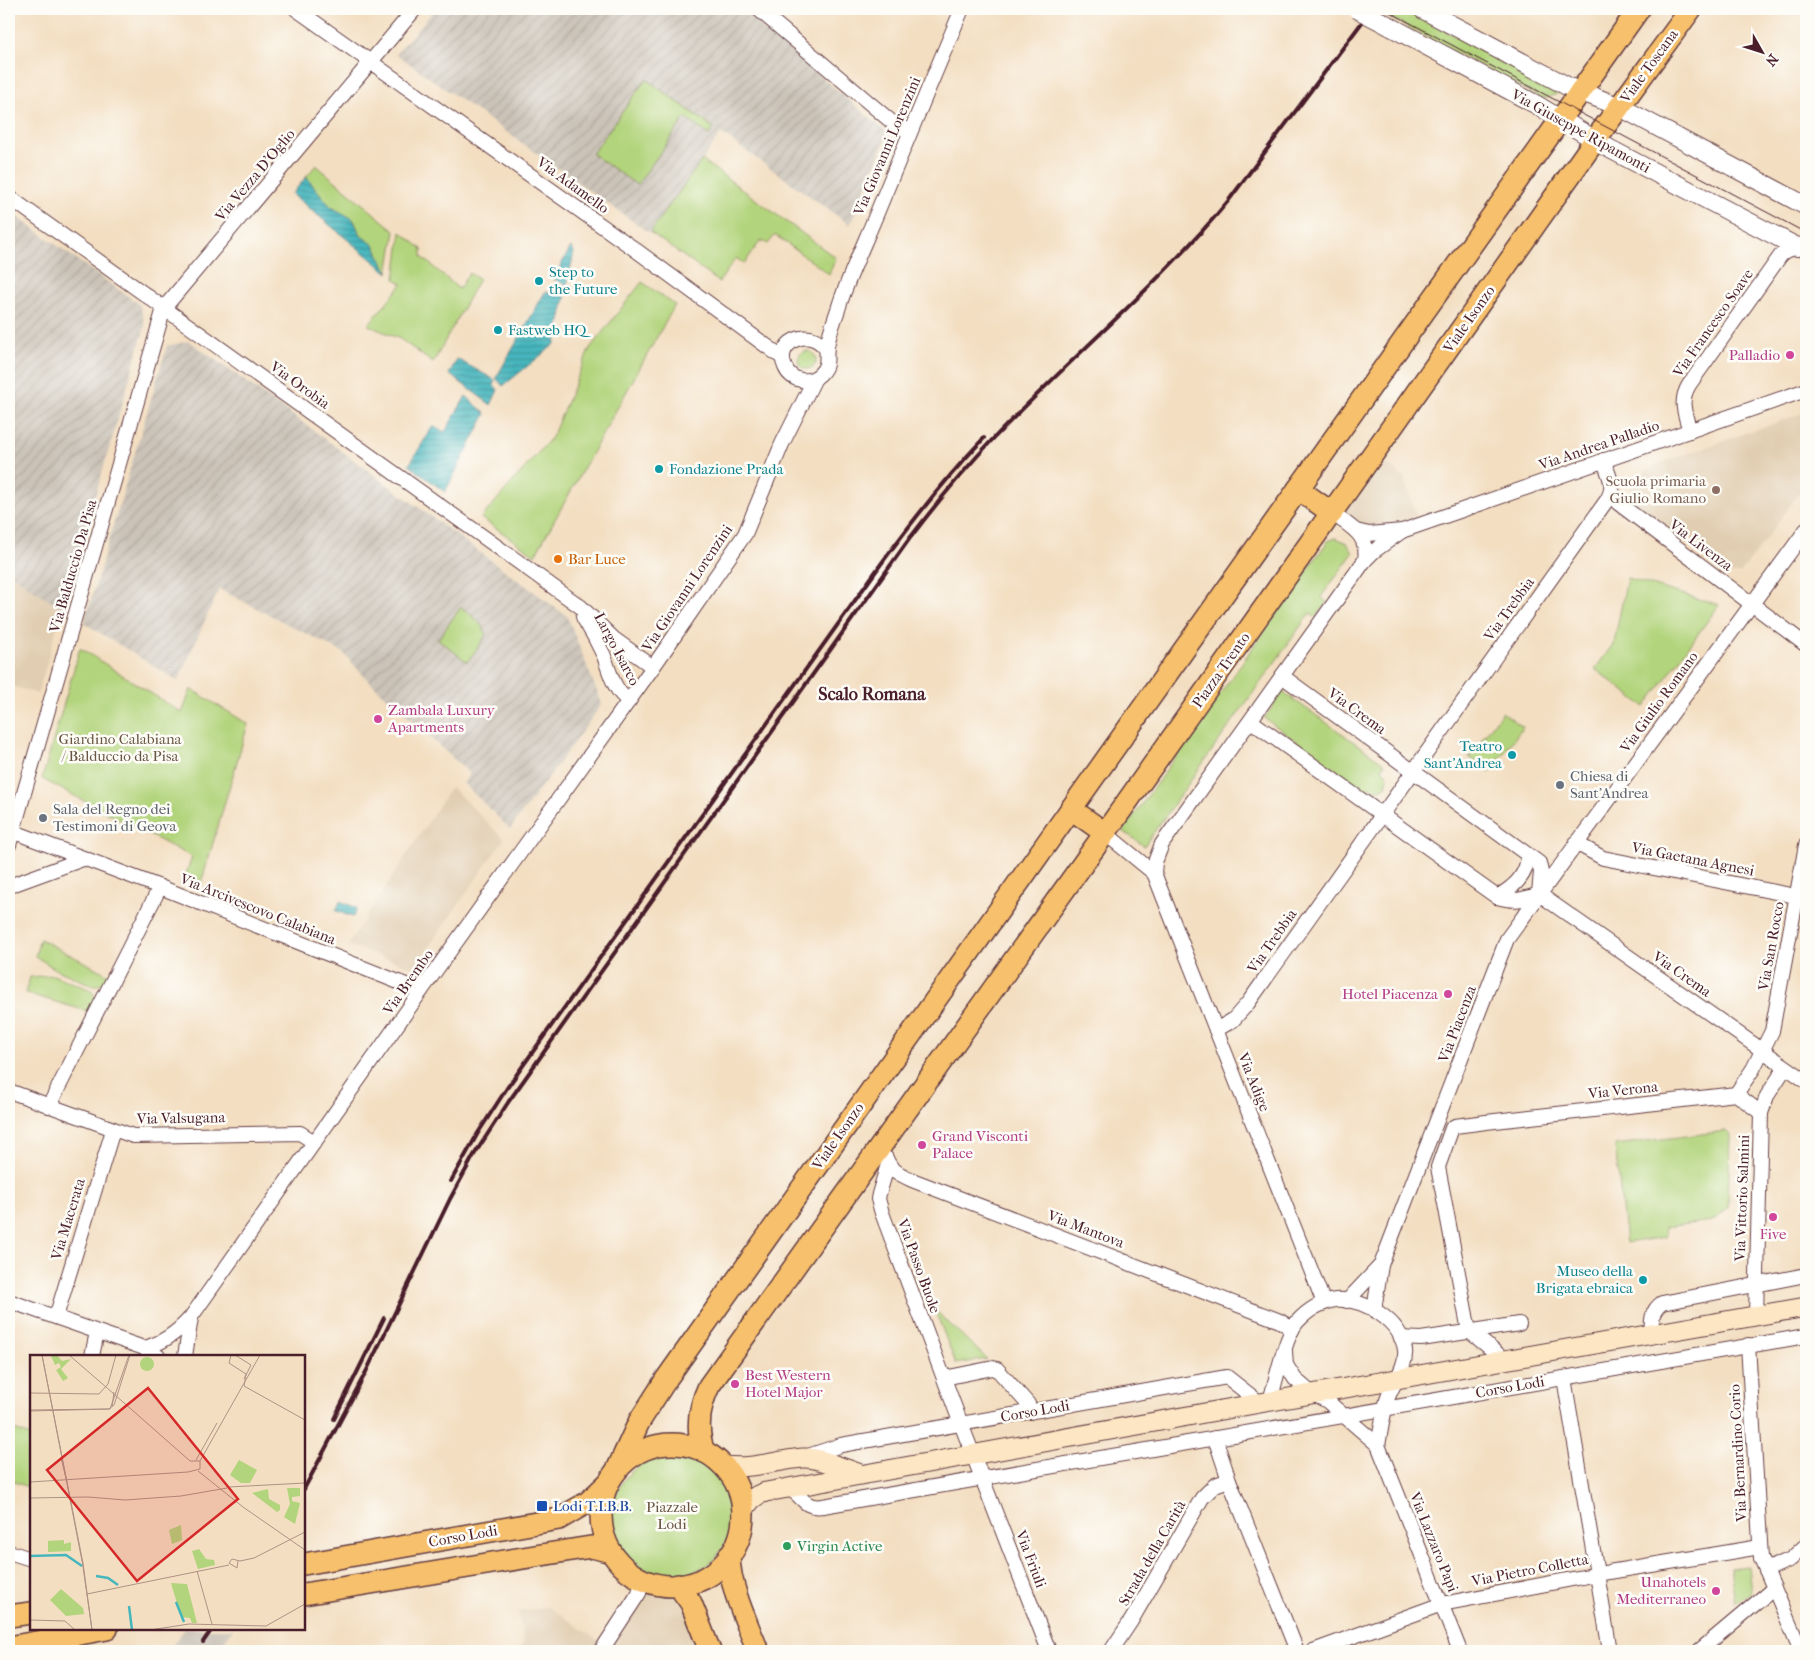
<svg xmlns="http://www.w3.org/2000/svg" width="1815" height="1660" viewBox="0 0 1815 1660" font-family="'IM FELL French Canon',serif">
<defs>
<pattern id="industrial-furrows" width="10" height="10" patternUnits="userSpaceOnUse" patternTransform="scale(1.25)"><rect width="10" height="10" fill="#cbc3b8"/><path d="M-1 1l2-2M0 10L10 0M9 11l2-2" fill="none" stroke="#b0a79e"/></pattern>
<pattern id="water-rules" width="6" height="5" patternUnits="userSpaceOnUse" patternTransform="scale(1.25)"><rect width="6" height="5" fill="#46b6bd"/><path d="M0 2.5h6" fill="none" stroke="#3c939a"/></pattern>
</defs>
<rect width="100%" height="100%" fill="#fdfcf7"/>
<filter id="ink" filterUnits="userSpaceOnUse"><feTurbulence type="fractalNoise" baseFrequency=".02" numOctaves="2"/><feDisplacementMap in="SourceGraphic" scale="10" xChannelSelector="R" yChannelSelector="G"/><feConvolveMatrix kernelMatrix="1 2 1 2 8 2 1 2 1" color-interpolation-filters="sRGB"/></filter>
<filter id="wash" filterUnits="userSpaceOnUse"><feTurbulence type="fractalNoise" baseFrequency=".0096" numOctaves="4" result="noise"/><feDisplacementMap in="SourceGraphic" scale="20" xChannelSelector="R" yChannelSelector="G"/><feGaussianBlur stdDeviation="1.12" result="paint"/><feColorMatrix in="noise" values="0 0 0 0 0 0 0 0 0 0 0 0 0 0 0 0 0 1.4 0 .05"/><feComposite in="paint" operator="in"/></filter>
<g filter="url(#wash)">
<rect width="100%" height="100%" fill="#f3dec1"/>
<g fill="#e1cdb1">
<path d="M 1806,412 L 1806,484 L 1741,573 L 1732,574 L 1625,496 L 1643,473 L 1655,465 Z"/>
<path d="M 1375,455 L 1404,478 L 1419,523 L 1374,532 L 1333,513 Z"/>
<path d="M 9,573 L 62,609 L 38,694 L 9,685 Z"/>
<path d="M 451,787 L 504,839 L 414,968 L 348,945 Z"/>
<path d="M 649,1583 L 660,1586 L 681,1587 L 706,1651 L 518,1651 L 524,1642 L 518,1612 L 549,1607 L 608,1647 L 638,1605 Z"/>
</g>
<g fill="url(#industrial-furrows)">
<path d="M 435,9 L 741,9 L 888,133 L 850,225 L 721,133 L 651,234 L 396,54 Z"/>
<path d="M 9,211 L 140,305 L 145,326 L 62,609 L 9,573 Z"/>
<path d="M 189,341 L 295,417 L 567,616 L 602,704 L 510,829 L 463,783 L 470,774 L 366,678 L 342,652 L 219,589 L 178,681 L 84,623 L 167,346 Z"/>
</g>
<path fill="#cbc3b8" d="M 185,1629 L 233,1629 L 217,1651 L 168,1651 Z"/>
<g fill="#b2d47c" stroke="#7e7a54">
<path d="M 1374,9 L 1404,9 L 1559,91 L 1557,94 L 1543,99 Z"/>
<path d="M 646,79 L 714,128 L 709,135 L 685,118 L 637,185 L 592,154 Z"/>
<path d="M 702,160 L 836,258 L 829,274 L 775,235 L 768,244 L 761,240 L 744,264 L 736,258 L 719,282 L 650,232 Z"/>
<path d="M 316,165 L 395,231 L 388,273 L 374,245 L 361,236 L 353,219 L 331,207 L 306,177 Z"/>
<path d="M 401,232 L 422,249 L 422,257 L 459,289 L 469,273 L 479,279 L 433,363 L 400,339 L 368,325 L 402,284 L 395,279 Z"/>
<path d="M 642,282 L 675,305 L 535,555 L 481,518 L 552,437 L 590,348 Z"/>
<circle cx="807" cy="360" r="9"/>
<path d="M 1336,538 L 1347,543 L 1353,553 L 1321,597 L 1327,602 L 1316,617 L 1310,613 L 1144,846 L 1123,831 L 1328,541 Z"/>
<path d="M 1627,578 L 1719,605 L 1645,707 L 1595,669 L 1614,643 Z"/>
<path d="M 461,607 C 471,615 482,622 486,634 L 480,645 L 467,662 L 438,639 Z"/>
<path d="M 80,648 L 182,713 L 191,689 L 248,724 L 200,887 L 184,880 L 192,857 L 42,779 Z"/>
<path d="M 1283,692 L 1385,764 L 1382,768 L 1388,776 L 1386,786 L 1378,790 L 1369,787 L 1366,791 L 1264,718 Z"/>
<path d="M 1502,712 L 1523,727 L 1490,772 L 1469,757 Z"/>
<path d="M 40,939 L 109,975 L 105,983 L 94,986 L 55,969 L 35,956 Z"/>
<path d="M 53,975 L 91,990 L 97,1000 L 90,1012 L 25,993 L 30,977 Z"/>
<path d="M 1726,1131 L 1730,1135 L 1728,1209 L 1712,1221 L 1665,1227 L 1666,1237 L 1626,1243 L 1615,1145 Z"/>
<path d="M 935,1310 L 987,1359 L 956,1364 Z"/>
<path d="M 9,1428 L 31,1436 L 31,1488 L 9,1480 Z"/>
<circle cx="672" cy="1516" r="60"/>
<path d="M 1748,1566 L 1751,1592 L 1735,1603 L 1730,1568 Z"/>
</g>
<g fill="url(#water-rules)" stroke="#486a74">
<path d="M 306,177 L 331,207 L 353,219 L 361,236 L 374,245 L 388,273 L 292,194 Z"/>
<path d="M 571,247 L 574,252 L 567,285 L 553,279 Z"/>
<path d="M 545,292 L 566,293 L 555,344 L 503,386 L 496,378 Z"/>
<path d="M 457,359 L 495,380 L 494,385 L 498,390 L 491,405 L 449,374 Z"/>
<path d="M 466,396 L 486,414 L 445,492 L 409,465 L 433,426 L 445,432 Z"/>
<path d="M 340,901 L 357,908 L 353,917 L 336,911 Z"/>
</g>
</g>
<g filter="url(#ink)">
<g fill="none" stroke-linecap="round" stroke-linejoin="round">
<g stroke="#633c42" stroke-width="16">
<g id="minor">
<path d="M 296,9 L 633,248 L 783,358"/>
<path d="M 758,9 L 893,123 L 910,132"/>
<path d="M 9,197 L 531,571 L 581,607 L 614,639 L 653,667"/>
<path d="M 826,349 C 808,324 774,344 785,367 C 791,381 809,385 820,374 C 830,364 825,358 827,347 C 829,332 836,317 840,303 C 851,271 866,240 879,208 C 906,142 934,75 962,9"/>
<path d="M 1690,431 C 1685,414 1679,401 1689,385 L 1781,255 L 1786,251 L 1797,247"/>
<path d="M 1612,491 L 1618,503 L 1806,645"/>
<path d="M 1332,513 C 1350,527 1369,534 1365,560"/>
<path d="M 1356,531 L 1369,534 L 1402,531 L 1806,390"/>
<path d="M 583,617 C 591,630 598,643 604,656 C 610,673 614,691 629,701"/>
<path d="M 1282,676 L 1539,863 L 1541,872 L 1539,893"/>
<path d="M 1251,721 L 1497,897 C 1515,902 1522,900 1539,894"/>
<path d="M 9,830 L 160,887 L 421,991"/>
<path d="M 1105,833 L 1154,873"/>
<path d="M 1576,843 L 1603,858 L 1806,898"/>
<path d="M 9,845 L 164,308 L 415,9"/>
<path d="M 9,886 L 83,859"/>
<path d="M 1539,894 L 1806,1081"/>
<path d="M 1497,897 C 1514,887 1527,876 1528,855"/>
<path d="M 1216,1030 L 1233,1020 L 1248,1003 L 1607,500 C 1616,486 1609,475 1603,460"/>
<path d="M 9,1091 L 133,1136 L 300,1133 L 314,1142"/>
<path d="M 1736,1094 L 1761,1113"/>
<path d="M 49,1106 L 160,887"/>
<path d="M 886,1158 C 890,1170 901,1175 912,1180 L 1280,1321 L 1292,1329"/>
<path d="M 888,1164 L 879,1194 L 878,1199 L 882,1213 L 958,1416 L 1049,1651"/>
<path d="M 9,1301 L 144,1348 L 158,1356"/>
<path d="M 1347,1301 L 1381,1265"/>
<path d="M 1324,1303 L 1154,873 L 1155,862 L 1162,844 L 1365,560 L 1374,551 L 1402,531"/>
<path d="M 1374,1310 L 1381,1265 L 1507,939 L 1806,530"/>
<path d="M 1756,1316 L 1761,1113 L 1767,1096 L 1785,1068"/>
<path d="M 56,1317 L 113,1130"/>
<path d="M 1469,1331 L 1438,1167 L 1452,1128 L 1455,1126 L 1486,1122 L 1736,1094 L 1753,1069 L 1772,1031 L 1806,845"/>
<path d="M 1469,1331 L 1505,1360"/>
<path d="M 1652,1334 C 1651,1321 1651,1311 1662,1303 L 1806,1275"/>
<path d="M 1401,1338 L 1421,1339 L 1519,1324"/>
<path d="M 1748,1345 L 1761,1558 L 1801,1651"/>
<path d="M 144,1348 C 164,1343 178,1332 191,1317 L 421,991 L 653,667 L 745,534 L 782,444 L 815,378"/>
<path d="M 1285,1351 L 1286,1365 L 1295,1379 L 1310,1392 L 1327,1401 L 1378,1445 L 1460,1651"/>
<path d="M 92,1356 L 97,1332"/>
<path d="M 185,1356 L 191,1318"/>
<path d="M 944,1378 L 993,1368 L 997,1369 L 1028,1404 L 1030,1412"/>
<path d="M 1564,1378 L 1610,1651"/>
<path d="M 1270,1401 C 1276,1380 1285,1337 1297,1322 C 1307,1311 1321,1302 1336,1300 C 1364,1298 1401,1321 1405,1350 C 1407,1367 1392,1384 1387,1400 C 1383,1415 1381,1430 1378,1445"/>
<path d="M 1215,1438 L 1229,1480 L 1297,1651"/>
<path d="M 805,1457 L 841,1445 L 1227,1377 L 1260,1403"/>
<path d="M 787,1488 C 803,1494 802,1509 823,1506 L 1806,1336"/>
<path d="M 9,1552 L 31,1559"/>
<path d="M 1766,1570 L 1791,1559 L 1806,1545"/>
<path d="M 601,1651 L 639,1593 L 641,1585 L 638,1577"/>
<path d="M 1111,1651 L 1131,1621 L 1202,1498 L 1215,1485 L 1229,1480"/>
<path d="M 1313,1651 L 1442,1604 L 1609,1572 L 1760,1547"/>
<path d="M 1699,1651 L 1774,1588"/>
</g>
</g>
<g stroke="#633c42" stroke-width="20">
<g id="tertiary">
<path d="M 1422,9 L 1567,86 L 1620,107 L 1806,206"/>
<path d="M 1380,21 L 1537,105 L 1610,149 L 1797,247 L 1806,246"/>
</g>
</g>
<g stroke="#633c42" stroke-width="21">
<g id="secondary">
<path d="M 722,1465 C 749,1471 776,1460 803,1458 C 820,1457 841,1468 858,1473"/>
<path d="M 742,1514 C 748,1503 753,1495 766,1492 L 1260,1403 L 1806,1307"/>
</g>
</g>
<g stroke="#633c42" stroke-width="24">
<g id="primary">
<path d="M 1298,489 L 1332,513"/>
<path d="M 1071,809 L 1105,833"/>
<circle cx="672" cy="1515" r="71"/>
<path d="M 704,1452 C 696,1430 699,1407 709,1386 L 1105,833 L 1595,140 L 1691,9"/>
<path d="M 617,1470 L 639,1422 L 667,1378 L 1639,9"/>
<path d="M 729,1556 C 730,1589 746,1620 758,1651"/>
<path d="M 304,1564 L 559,1519 L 588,1502 L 607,1484"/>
<path d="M 678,1585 L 691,1603 L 710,1651"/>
<path d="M 304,1594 L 578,1549 L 592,1547 L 611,1552"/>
<path d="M 9,1616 L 31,1613"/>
<path d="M 9,1647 L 107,1629"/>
</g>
</g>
<use href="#minor" stroke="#fff" stroke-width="14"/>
<use href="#tertiary" stroke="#fff" stroke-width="18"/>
<use href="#secondary" stroke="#fce6c4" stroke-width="19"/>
<use href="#primary" stroke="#f7c06c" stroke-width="21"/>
<path stroke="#4a1f2b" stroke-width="1" d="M 1384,9 L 1806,233"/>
<g stroke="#4a1f2b" stroke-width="4">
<path d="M 451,1181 L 478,1133 L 507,1088 L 881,564 C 913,520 946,478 984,438"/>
<path d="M 334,1419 L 384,1318"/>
<path d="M 304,1489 L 366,1372 L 450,1199 L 474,1155 L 509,1101 L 910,538 C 936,504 963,471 992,440 C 1070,358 1157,287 1229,200 L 1372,9"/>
<path d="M 203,1642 L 212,1629"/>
</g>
<g stroke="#633c42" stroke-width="20" stroke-linecap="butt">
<path id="tertiary-bridge" d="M 1357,9 L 1380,21"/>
</g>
<use href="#tertiary-bridge" stroke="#fff" stroke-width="18"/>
</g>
</g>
<g fill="#0f9aa8" stroke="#fdfcf7" stroke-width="2">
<circle cx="539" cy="281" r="5"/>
<circle cx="498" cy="330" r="5"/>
<circle cx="659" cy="469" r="5"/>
<circle cx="1512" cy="755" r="5"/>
<circle cx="1643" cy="1280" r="5"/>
</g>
<g fill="#d1479c" stroke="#fdfcf7" stroke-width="2">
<circle cx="1790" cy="355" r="5"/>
<circle cx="378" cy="719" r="5"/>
<circle cx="1448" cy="994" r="5"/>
<circle cx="922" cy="1145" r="5"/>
<circle cx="1773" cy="1217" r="5"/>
<circle cx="735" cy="1384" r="5"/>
<circle cx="1716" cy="1591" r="5"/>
</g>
<circle fill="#8d6e63" stroke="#fdfcf7" stroke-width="2" cx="1716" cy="490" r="5"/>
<circle fill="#e8710a" stroke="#fdfcf7" stroke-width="2" cx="558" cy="559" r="5"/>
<g fill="#6b7280" stroke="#fdfcf7" stroke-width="2">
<circle cx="1560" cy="785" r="5"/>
<circle cx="43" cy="818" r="5"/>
</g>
<rect fill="#1a4fb4" stroke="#fdfcf7" stroke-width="2" x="536" y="1500" width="12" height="12" rx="2.5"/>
<circle fill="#2e9e5b" stroke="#fdfcf7" stroke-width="2" cx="787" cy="1546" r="5"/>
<g text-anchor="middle" stroke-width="5" stroke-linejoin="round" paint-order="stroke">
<g font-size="15" fill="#4a1f2b" stroke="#fdfcf7">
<text transform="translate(1649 66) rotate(-54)" y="5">Viale Toscana</text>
<text transform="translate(1581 131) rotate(29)" y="5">Via Giuseppe Ripamonti</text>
<text transform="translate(887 146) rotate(-67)" y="5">Via Giovanni Lorenzini</text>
<text transform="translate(255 175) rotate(-50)" y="5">Via Vezza D'Oglio</text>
<text transform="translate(573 185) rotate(36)" y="5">Via Adamello</text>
<text transform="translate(1469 319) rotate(-55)" y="5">Viale Isonzo</text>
<text transform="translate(1713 323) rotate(-55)" y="5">Via Francesco Soave</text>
<text transform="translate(300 385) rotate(36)" y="5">Via Orobia</text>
<text transform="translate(1599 445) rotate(-19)" y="5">Via Andrea Palladio</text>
<text transform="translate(1701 545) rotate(37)" y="5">Via Livenza</text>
<text transform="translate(73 566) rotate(-74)" y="5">Via Balduccio Da Pisa</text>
<text transform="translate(687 588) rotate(-56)" y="5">Via Giovanni Lorenzini</text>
<text transform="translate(1509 609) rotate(-54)" y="5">Via Trebbia</text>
<text transform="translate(617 649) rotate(62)" y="5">Largo Isarco</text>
<text transform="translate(1221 670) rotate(-55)" y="5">Piazza Trento</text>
<text transform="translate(1659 702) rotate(-54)" y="5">Via Giulio Romano</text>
<text transform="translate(1357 711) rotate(36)" y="5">Via Crema</text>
<text transform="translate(1693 859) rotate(11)" y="5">Via Gaetana Agnesi</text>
<text transform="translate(258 909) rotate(22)" y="5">Via Arcivescovo Calabiana</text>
<text transform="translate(1272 941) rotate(-55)" y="5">Via Trebbia</text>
<text transform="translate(1771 946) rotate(-80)" y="5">Via San Rocco</text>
<text transform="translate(1682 974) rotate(35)" y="5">Via Crema</text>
<text transform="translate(408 982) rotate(-55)" y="5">Via Brembo</text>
<text transform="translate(1457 1024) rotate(-69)" y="5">Via Piacenza</text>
<text transform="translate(1254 1082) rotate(68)" y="5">Via Adige</text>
<text transform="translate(1623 1090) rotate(-6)" y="5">Via Verona</text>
<text transform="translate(181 1118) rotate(-1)" y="5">Via Valsugana</text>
<text transform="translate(838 1136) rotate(-55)" y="5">Viale Isonzo</text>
<text transform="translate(1742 1198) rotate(-88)" y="5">Via Vittorio Salmini</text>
<text transform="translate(68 1219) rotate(-73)" y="5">Via Macerata</text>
<text transform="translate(1086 1229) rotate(21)" y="5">Via Mantova</text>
<text transform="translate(919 1266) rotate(70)" y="5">Via Passo Buole</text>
<text transform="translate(1510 1387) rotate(-10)" y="5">Corso Lodi</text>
<text transform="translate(1035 1411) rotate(-10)" y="5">Corso Lodi</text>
<text transform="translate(1738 1453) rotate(-93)" y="5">Via Bernardino Corio</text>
<text transform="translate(463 1536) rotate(-10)" y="5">Corso Lodi</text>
<text transform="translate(1434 1542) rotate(68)" y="5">Via Lazzaro Papi</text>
<text transform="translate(1152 1553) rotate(-60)" y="5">Strada della Carità</text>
<text transform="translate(1031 1559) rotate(69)" y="5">Via Friuli</text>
<text transform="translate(1530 1570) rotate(-11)" y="5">Via Pietro Colletta</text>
</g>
<g font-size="15" fill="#0d838f" stroke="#fdfcf7" text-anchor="start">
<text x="549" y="277">Step to<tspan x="549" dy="17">the Future</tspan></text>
<text x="508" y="335">Fastweb HQ</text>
<text x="669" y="474">Fondazione Prada</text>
<text x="1502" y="751" text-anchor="end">Teatro<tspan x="1502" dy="17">Sant'Andrea</tspan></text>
<text x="1633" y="1276" text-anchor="end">Museo della<tspan x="1633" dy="17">Brigata ebraica</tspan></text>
</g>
<g font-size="15" fill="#b23c85" stroke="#fdfcf7" text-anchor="end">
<text x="1780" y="360">Palladio</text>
<text x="388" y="715" text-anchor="start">Zambala Luxury<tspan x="388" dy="17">Apartments</tspan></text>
<text x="1438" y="999">Hotel Piacenza</text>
<text x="932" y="1141" text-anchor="start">Grand Visconti<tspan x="932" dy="17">Palace</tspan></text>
<text x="1773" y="1239" text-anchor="middle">Five</text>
<text x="745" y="1380" text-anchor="start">Best Western<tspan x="745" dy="17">Hotel Major</tspan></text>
<text x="1706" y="1587">Unahotels<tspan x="1706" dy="17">Mediterraneo</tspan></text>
</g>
<g font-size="15" fill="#785e54" stroke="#fdfcf7" text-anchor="end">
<text x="1706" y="486">Scuola primaria<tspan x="1706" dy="17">Giulio Romano</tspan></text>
</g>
<g font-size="15" fill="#c56008" stroke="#fdfcf7" text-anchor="start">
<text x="568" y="564">Bar Luce</text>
</g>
<g font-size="15" fill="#695543" stroke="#fdfcf7">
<text x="120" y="744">Giardino Calabiana<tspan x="120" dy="17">/ Balduccio da Pisa</tspan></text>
<text x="672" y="1512">Piazzale<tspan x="672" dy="17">Lodi</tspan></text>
</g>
<g font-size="15" fill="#5b616d" stroke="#fdfcf7" text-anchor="start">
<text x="1570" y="781">Chiesa di<tspan x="1570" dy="17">Sant'Andrea</tspan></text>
<text x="53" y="814">Sala del Regno dei<tspan x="53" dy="17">Testimoni di Geova</tspan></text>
</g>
<g font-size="15" fill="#164399" stroke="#fdfcf7" text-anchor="start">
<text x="553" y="1511">Lodi T.I.B.B.</text>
</g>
<g font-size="15" fill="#27864d" stroke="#fdfcf7" text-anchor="start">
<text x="797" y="1551">Virgin Active</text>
</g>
<g font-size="18" font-weight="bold" fill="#4a1f2b" stroke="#fdfcf7">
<text x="872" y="700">Scalo Romana</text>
</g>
</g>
<g transform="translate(30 1355)">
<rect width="275" height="275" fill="#f3dec1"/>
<path d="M 27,0 L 32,6 L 41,4 L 31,14 L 38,23 L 33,26 L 26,15 L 31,12 L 29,8 L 25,10 L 21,1 ZM110 9a7 7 0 1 1 14 0a7 7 0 1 1-14 0ZM 209,105 L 227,115 L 220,128 L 211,128 L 200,120 ZM 257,133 L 270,133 L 270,141 L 262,142 L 262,146 L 270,148 L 265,169 L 254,162 L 260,149 ZM 238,134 L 239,144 L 250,150 L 250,155 L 247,157 L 222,138 ZM 151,170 L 152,185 L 142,189 L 139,175 ZM 34,185 L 34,189 L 41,187 L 41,196 L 18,197 L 18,186 ZM 169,194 L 176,204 L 184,205 L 185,210 L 168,214 L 162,196 ZM 141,228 L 157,229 L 167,268 L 162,268 L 160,263 L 151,262 ZM 31,234 L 53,253 L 54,259 L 36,261 L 20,245 Z" fill="#b2d47c"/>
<path fill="none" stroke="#46b6bd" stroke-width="2.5" d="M 0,201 L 36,200 L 52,211M 66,221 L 78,223 L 88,230M 146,247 L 154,267M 99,251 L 102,275"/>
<path fill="none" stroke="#af9285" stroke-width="1" d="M 12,0 L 52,206M 12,0 L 53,208 L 62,275M 39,0 L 76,32M 201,0 L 199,8 L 216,19 L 214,31 L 275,65M 205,0 L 221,10 L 214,24M 0,38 L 69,39 L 78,29 L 86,0M 82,52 L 84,37M 0,55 L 79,54 L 84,50 L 100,0M 0,56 L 80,54 L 99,0M 31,103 L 37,127M 166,105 L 187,68M 170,106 L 230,0M 168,116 L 213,152 L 275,195M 0,127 L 158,117 L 170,114 L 170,106 L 160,106 L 76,32M 199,132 L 275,128M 0,143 L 58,142 L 95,145 L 151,141 L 197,133M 52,205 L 62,275M 208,206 L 207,213 L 199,208 L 202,204 L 210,206 L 224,203 L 275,177M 167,216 L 182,269M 57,239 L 199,210M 0,265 L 35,266 L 45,275M 120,275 L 159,269 L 236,271 L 275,249"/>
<path fill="#d62828" fill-opacity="0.15" stroke="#d62828" stroke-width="2.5" d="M 118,33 L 208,144 L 107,226 L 17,115 Z"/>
<rect width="275" height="275" fill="none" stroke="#4a1f2b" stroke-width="2.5"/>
</g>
<rect width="1815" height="1660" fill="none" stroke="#fdfcf7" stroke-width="30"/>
<g transform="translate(1762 52) rotate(129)" stroke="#fdfcf7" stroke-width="4" paint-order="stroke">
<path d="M0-4L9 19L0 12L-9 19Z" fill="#4a1f2b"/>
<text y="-8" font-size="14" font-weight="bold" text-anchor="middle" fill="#4a1f2b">N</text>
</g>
</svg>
